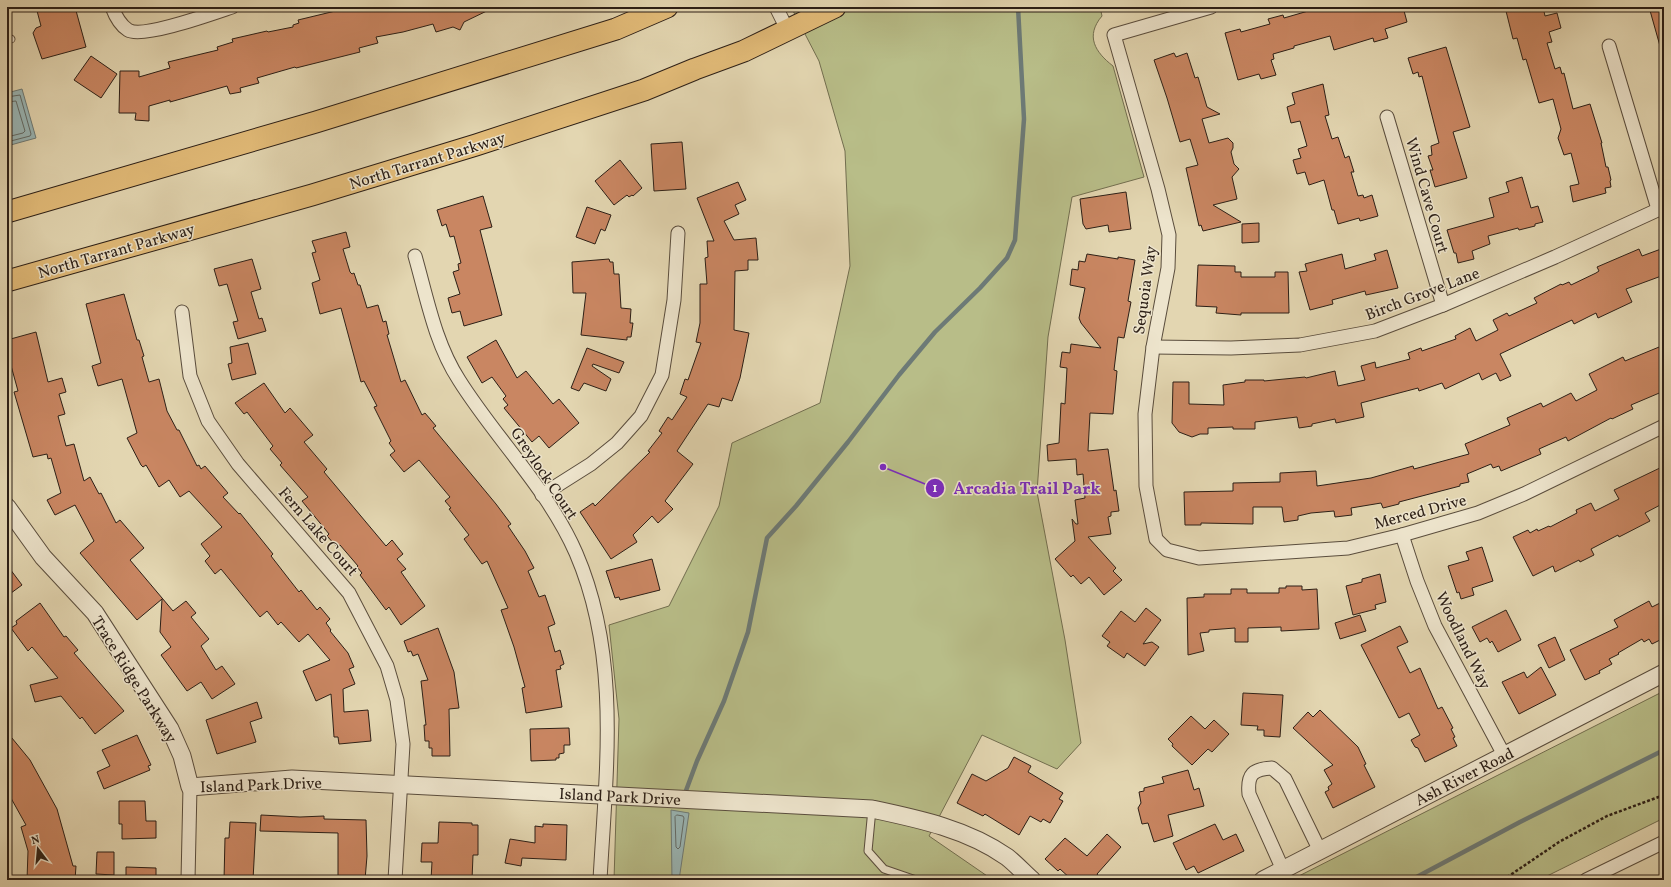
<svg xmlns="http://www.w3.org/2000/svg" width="1671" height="887" viewBox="0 0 1671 887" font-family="Vollkorn,serif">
<rect width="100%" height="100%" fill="#e3d6b1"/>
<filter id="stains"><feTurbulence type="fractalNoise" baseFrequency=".005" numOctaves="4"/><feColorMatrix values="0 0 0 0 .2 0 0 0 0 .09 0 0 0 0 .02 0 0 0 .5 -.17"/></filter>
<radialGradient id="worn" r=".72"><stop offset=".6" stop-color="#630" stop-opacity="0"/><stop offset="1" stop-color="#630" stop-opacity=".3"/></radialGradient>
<g fill="#b8bd88" stroke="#726e4f">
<path d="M 791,7 L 1100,7 L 1102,16 C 1085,36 1095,52 1113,66 L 1144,177 L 1072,197 L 1048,337 L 1037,492 L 1065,640 L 1081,743 L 1057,769 L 982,735 L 929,836 L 993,880 L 614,880 L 619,719 L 609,625 L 669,606 L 719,506 L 732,443 L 820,403 L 850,266 L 845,151 L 819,61 Z"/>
<path d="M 1664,691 L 1664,818 L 1539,880 L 1291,880 Z"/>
</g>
<g fill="#99b6b6" stroke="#6d7a76">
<path d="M 22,89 L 36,138 L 7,146 L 7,93 Z"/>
<path d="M 671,810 L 689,813 L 679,880 L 672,880 Z"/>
</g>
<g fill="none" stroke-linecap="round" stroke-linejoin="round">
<g stroke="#626a66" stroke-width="1">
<path d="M 7,97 L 20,95 L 31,134 L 30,136 L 7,142"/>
<path d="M 7,102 L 16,101 L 25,131 L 23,133 L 7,137"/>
<path d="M 677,815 L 683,816 L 684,818 L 680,847 L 678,849 L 676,847 L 675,817 Z"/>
</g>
<g stroke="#6d7a76" stroke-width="4.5">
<path d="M 684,796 L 697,761 L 724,701 L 748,632 L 767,538 L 796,506 L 848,442 L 899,375 L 935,332 L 980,288 L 1007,258 L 1015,240 L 1024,119 L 1018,7"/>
<path d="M 883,880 L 884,879"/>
<path d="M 1411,880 L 1520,822 L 1664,750"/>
</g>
</g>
<g fill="#c98662" stroke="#2c1f16">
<path d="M 36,7 L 75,7 L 86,47 L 42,59 L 33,33 L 36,28 L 41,26 Z"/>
<path d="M 352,7 L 495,7 L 464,22 L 460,30 L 453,27 L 436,32 L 433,24 L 403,32 L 376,37 L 378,43 L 359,48 L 360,52 L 296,68 L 295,67 L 257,78 L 259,83 L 240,88 L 241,92 L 230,94 L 227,86 L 170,102 L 170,100 L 149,106 L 149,121 L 135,120 L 136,113 L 119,113 L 120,71 L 139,71 L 139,77 L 170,68 L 168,62 L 218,50 L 217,47 L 233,42 L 232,39 L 267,31 L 268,32 L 293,27 L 293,25 L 299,23 L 298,20 Z"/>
<path d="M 1322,7 L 1403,7 L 1407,22 L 1385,29 L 1388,38 L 1374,42 L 1373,38 L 1334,50 L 1330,36 L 1294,46 L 1294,48 L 1273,54 L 1274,59 L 1271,60 L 1276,75 L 1261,79 L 1259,74 L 1238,80 L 1225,33 L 1240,29 L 1241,32 L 1270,24 L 1268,19 L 1283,15 L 1284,18 Z"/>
<path d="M 1505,7 L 1543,7 L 1545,16 L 1557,13 L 1561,28 L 1549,32 L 1552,42 L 1547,43 L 1555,69 L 1560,67 L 1562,74 L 1564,73 L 1573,109 L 1590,104 L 1602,143 L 1601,143 L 1606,167 L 1608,167 L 1611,180 L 1610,181 L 1611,187 L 1605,188 L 1606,193 L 1573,202 L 1570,186 L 1579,184 L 1571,153 L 1564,155 L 1558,138 L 1561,129 L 1553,99 L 1539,103 L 1526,59 L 1523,60 L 1517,38 L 1513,39 Z"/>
<path d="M 1649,7 L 1664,7 L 1664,46 L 1660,46 Z"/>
<path d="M 1446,47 L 1470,127 L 1453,132 L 1467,178 L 1435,187 L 1430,170 L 1433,170 L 1428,156 L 1432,155 L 1431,146 L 1439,143 L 1422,76 L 1419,77 L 1418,72 L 1413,74 L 1408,58 Z"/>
<path d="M 1174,53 L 1176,57 L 1187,53 L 1195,78 L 1198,77 L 1207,107 L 1220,114 L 1202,119 L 1209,143 L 1228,138 L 1233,143 L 1233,148 L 1231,152 L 1234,164 L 1239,169 L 1232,177 L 1237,199 L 1213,205 L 1241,222 L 1203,231 L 1201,225 L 1199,226 L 1186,168 L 1198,165 L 1190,139 L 1180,142 L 1167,98 L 1154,60 Z"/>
<path d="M 91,56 L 117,74 L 101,98 L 74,80 Z"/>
<path d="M 1323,84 L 1329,115 L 1325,116 L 1332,139 L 1338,137 L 1345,158 L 1349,156 L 1354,172 L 1351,172 L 1358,196 L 1363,195 L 1364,198 L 1372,195 L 1378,216 L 1360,221 L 1359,218 L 1338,224 L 1334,210 L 1332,210 L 1324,180 L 1309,185 L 1305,172 L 1297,174 L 1293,160 L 1301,158 L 1298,149 L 1307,146 L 1300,121 L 1291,123 L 1287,107 L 1295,104 L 1292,93 Z"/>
<path d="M 682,142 L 686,189 L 654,191 L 651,144 Z"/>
<path d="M 620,160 L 642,188 L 633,196 L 632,195 L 629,197 L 627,195 L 614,205 L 595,181 Z"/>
<path d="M 1522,177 L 1531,208 L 1538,206 L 1543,222 L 1535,224 L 1535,226 L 1519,230 L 1518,228 L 1488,236 L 1490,244 L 1472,251 L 1474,259 L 1458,263 L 1456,253 L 1454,253 L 1447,230 L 1494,217 L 1489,198 L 1509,192 L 1506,182 Z"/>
<path d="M 738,182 L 746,200 L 735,205 L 739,214 L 724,221 L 734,240 L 756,238 L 758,260 L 748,260 L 748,270 L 735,271 L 734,330 L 749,333 L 740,378 L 732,401 L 722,398 L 719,407 L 708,404 L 677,451 L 693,464 L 665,501 L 673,509 L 658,523 L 652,516 L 633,535 L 637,542 L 611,559 L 580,512 L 593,503 L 595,506 L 650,452 L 648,451 L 662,433 L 659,431 L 668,417 L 672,420 L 687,397 L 680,394 L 685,379 L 688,380 L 701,343 L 696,342 L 700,323 L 700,284 L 707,284 L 705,258 L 708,257 L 707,241 L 714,241 L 697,198 Z"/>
<path d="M 1126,192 L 1131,229 L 1109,232 L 1108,225 L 1086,229 L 1083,224 L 1080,199 Z"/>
<path d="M 483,196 L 492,227 L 480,230 L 502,315 L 464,326 L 460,311 L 452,313 L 448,298 L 460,294 L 453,272 L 459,270 L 458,264 L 461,263 L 454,236 L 450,237 L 446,224 L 442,226 L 437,210 Z"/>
<path d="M 587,207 L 611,215 L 605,231 L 601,229 L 595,244 L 576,237 Z"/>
<path d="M 1259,223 L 1259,242 L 1242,243 L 1242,224 Z"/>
<path d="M 346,232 L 350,247 L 343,249 L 350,272 L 352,274 L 354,273 L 358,285 L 360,285 L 367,308 L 378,305 L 383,322 L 386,321 L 389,334 L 387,335 L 401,382 L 405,380 L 422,415 L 425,413 L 436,426 L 433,428 L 496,504 L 511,524 L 508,526 L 525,551 L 534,568 L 528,571 L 539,597 L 545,595 L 555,624 L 548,627 L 555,652 L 560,650 L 564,664 L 560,666 L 561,669 L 556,670 L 562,707 L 526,713 L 522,688 L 525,687 L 514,647 L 501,610 L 508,608 L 487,561 L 482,564 L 464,539 L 469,535 L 449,509 L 451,508 L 445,501 L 450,497 L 419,460 L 404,472 L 390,455 L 395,451 L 389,443 L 391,441 L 374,407 L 377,406 L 364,381 L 361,382 L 341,308 L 320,314 L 312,283 L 320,280 L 312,253 L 316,252 L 312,241 Z"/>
<path d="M 1639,249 L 1642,256 L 1661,249 L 1664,258 L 1664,275 L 1626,289 L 1632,302 L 1598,318 L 1596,313 L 1574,324 L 1572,320 L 1500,354 L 1511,376 L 1500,381 L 1496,373 L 1482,380 L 1479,373 L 1445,389 L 1442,383 L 1419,391 L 1418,388 L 1361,403 L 1364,417 L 1336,423 L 1335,419 L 1312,424 L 1312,426 L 1299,428 L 1297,417 L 1255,422 L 1255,429 L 1233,429 L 1233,427 L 1208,428 L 1208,434 L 1200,434 L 1192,437 L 1179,432 L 1172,423 L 1173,382 L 1189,382 L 1189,404 L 1224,405 L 1223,385 L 1245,382 L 1245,380 L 1264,380 L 1264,381 L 1305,377 L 1306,378 L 1335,371 L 1338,386 L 1365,380 L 1361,366 L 1375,362 L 1376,368 L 1410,359 L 1408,353 L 1421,348 L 1422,351 L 1456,339 L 1455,336 L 1470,328 L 1476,341 L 1498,330 L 1493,320 L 1507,313 L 1509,316 L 1537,303 L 1534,298 L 1561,284 L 1562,285 L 1569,282 L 1571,285 L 1596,273 L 1599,271 L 1597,267 Z"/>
<path d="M 1387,250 L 1398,288 L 1366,295 L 1365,291 L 1332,300 L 1333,304 L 1310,310 L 1299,272 L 1307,271 L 1305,264 L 1342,254 L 1345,269 L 1376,260 L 1374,254 Z"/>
<path d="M 1087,254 L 1118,259 L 1118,257 L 1135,260 L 1128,301 L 1131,302 L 1124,338 L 1118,337 L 1114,370 L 1117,371 L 1113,414 L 1090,413 L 1088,451 L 1108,449 L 1114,491 L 1116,490 L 1119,511 L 1111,512 L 1111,516 L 1108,517 L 1111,534 L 1088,537 L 1116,568 L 1113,571 L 1122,580 L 1104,595 L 1089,577 L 1081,584 L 1073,575 L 1071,577 L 1055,559 L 1075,541 L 1072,519 L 1076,524 L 1078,524 L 1075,500 L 1085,498 L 1083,474 L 1077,475 L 1076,459 L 1048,461 L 1047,445 L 1059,443 L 1061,403 L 1065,404 L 1067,368 L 1060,367 L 1062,352 L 1070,353 L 1071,344 L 1101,348 L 1081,323 L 1079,318 L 1085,288 L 1070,285 L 1072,269 L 1078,270 L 1079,261 L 1085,262 Z"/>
<path d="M 252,259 L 261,289 L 251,292 L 259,319 L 262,318 L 266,331 L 238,339 L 233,322 L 238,321 L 227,284 L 219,286 L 214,269 Z"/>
<path d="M 609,259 L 610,262 L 613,262 L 614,274 L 619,274 L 621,308 L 631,309 L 630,323 L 633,323 L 631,337 L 627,337 L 627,340 L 581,335 L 586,293 L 573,293 L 572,262 Z"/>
<path d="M 1198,265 L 1235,266 L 1235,272 L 1241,272 L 1241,277 L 1275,277 L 1275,272 L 1288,272 L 1289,313 L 1241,313 L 1241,315 L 1216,313 L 1217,307 L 1196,306 Z"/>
<path d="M 124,294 L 137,340 L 139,340 L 144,356 L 142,357 L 149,382 L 159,379 L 167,411 L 177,430 L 179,430 L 197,466 L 199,465 L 201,469 L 205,466 L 228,493 L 223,497 L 239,514 L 240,513 L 273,554 L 271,556 L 299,592 L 301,590 L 317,610 L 320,607 L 330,619 L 326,623 L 331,630 L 330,631 L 348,653 L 354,667 L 349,669 L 355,684 L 343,689 L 344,712 L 368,710 L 371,741 L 339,744 L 338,737 L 334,737 L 331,694 L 316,701 L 303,671 L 330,660 L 308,634 L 299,642 L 281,622 L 278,625 L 267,611 L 260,617 L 221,569 L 215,574 L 205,561 L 210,556 L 201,544 L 222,527 L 189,491 L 180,497 L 169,480 L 159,487 L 146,465 L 143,467 L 141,465 L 127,438 L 137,433 L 122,379 L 98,386 L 92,366 L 101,363 L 86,304 Z"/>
<path d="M 36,332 L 48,382 L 62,378 L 66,392 L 59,394 L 65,414 L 58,416 L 66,446 L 74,444 L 84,481 L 90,477 L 99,494 L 101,493 L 116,523 L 120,520 L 144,548 L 130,560 L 173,611 L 186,601 L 196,613 L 191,617 L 209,639 L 201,646 L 216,670 L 222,666 L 235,684 L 212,699 L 201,682 L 187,691 L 161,655 L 171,647 L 160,632 L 162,599 L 137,620 L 80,553 L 94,541 L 75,505 L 55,515 L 47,500 L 61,493 L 51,458 L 48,459 L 47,454 L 33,457 L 14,392 L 18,391 L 7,351 L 7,340 Z"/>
<path d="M 496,340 L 517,378 L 526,371 L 553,404 L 559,399 L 579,423 L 549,448 L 539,436 L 532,442 L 504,408 L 508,405 L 503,399 L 506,396 L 492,377 L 482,383 L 467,357 Z"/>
<path d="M 248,343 L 256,374 L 232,380 L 228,364 L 232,363 L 230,347 Z"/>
<path d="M 1664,345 L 1664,391 L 1631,405 L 1633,409 L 1612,419 L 1611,418 L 1568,441 L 1566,437 L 1539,449 L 1541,454 L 1501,471 L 1499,466 L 1493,468 L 1491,464 L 1467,474 L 1469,482 L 1460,484 L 1460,486 L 1399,502 L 1399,504 L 1383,508 L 1381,503 L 1351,508 L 1352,515 L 1335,517 L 1334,511 L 1311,513 L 1298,516 L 1298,520 L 1284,522 L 1282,507 L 1253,507 L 1253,524 L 1201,523 L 1201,525 L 1185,525 L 1184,492 L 1233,491 L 1233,483 L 1280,482 L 1280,473 L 1316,471 L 1317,486 L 1371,478 L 1413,466 L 1414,469 L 1469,454 L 1465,444 L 1510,425 L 1507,418 L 1541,403 L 1543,407 L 1571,393 L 1576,401 L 1597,390 L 1589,374 L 1623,357 L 1625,361 Z"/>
<path d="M 587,348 L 624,362 L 619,373 L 593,364 L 592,366 L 611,379 L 606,391 L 584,383 L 579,391 L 571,388 Z"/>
<path d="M 264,383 L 285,413 L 290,408 L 313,435 L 304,442 L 327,469 L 324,472 L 386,546 L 392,540 L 403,554 L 397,559 L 406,569 L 401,572 L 425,606 L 401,625 L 389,607 L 386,610 L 360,575 L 362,573 L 357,567 L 358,566 L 340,545 L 337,547 L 327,536 L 329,534 L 302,501 L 308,497 L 280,465 L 282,463 L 270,449 L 273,446 L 247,412 L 244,414 L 235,403 Z"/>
<path d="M 1664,466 L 1664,503 L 1645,513 L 1650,521 L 1619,537 L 1618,535 L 1591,549 L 1594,555 L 1580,562 L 1579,560 L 1555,572 L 1553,566 L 1533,576 L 1513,537 L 1528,530 L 1530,533 L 1537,529 L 1538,531 L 1549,526 L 1550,527 L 1577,513 L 1576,510 L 1591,503 L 1595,511 L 1619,499 L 1614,490 Z"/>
<path d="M 1482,547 L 1493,581 L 1472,588 L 1474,595 L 1461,599 L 1459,592 L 1457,593 L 1448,566 L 1469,560 L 1466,552 Z"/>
<path d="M 652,559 L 660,590 L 620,600 L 619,597 L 615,598 L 606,571 Z"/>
<path d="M 7,565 L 22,585 L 7,596 Z"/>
<path d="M 1380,574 L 1386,602 L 1375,605 L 1376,609 L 1353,615 L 1346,586 L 1362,582 L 1362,579 Z"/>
<path d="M 1286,586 L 1302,586 L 1302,590 L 1317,589 L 1319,629 L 1281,631 L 1281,627 L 1248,628 L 1248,642 L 1235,642 L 1235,628 L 1209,630 L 1209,632 L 1200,633 L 1204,651 L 1188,655 L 1187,598 L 1204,597 L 1204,594 L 1231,594 L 1231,589 L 1247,589 L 1247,593 L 1279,593 L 1279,588 L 1286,588 Z"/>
<path d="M 1649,601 L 1652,607 L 1664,601 L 1664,638 L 1652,644 L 1649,639 L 1644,642 L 1642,639 L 1618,653 L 1619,654 L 1609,659 L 1612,664 L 1599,671 L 1600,673 L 1585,680 L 1570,650 L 1618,627 L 1614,620 Z"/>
<path d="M 40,603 L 64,637 L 66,636 L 78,650 L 74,653 L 124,711 L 95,734 L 82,717 L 80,719 L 61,696 L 35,702 L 30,685 L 58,678 L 32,647 L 28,651 L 11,628 L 17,624 L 16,621 Z"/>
<path d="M 1146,608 L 1161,620 L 1143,644 L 1152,642 L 1159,647 L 1145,666 L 1127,653 L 1124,658 L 1107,646 L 1110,642 L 1102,636 L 1121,611 L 1135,622 Z"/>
<path d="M 1506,610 L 1521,640 L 1498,652 L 1492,641 L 1490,643 L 1487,638 L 1480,642 L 1472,627 Z"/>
<path d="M 1360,615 L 1366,631 L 1340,639 L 1335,623 Z"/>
<path d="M 1400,626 L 1408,642 L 1397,647 L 1410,673 L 1420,668 L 1438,709 L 1442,707 L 1453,728 L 1451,729 L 1455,737 L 1453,738 L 1457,746 L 1425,762 L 1418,748 L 1415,747 L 1411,740 L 1420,735 L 1409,713 L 1399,718 L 1361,645 Z"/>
<path d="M 438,628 L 454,672 L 459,708 L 449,709 L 450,756 L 432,756 L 432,748 L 429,748 L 429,741 L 425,741 L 424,725 L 426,725 L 421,681 L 428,680 L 418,654 L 413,656 L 411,651 L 408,652 L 404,641 Z"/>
<path d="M 1555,637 L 1565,660 L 1549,668 L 1538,645 Z"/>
<path d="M 1541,667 L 1556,695 L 1519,714 L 1502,682 L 1524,672 L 1527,678 Z"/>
<path d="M 1243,693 L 1283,695 L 1280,737 L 1264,736 L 1264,730 L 1257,730 L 1258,726 L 1241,725 Z"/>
<path d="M 257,702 L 262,718 L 250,722 L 256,742 L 217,754 L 206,720 Z"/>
<path d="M 1320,710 L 1358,747 L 1366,764 L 1364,765 L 1375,787 L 1333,808 L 1325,792 L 1329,790 L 1328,787 L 1332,784 L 1324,770 L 1333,765 L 1293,728 L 1308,712 L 1313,717 Z"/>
<path d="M 1191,716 L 1205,729 L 1214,720 L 1229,734 L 1212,752 L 1208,749 L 1192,765 L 1172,746 L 1173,744 L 1168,739 Z"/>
<path d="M 569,728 L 570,745 L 564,745 L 564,753 L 559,754 L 559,758 L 556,758 L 556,760 L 531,761 L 530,729 Z"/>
<path d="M 7,732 L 30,760 L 57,809 L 73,866 L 76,866 L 75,880 L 27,880 L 28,851 L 21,827 L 26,825 L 7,791 Z"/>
<path d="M 137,735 L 151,765 L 148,766 L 150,770 L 104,789 L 97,772 L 110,766 L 102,750 Z"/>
<path d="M 1014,757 L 1031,766 L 1028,772 L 1063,793 L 1059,799 L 1063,801 L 1050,823 L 1043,819 L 1041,822 L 1030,816 L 1019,835 L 985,814 L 983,816 L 957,803 L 972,774 L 986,781 L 1008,768 Z"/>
<path d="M 1188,770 L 1194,790 L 1199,788 L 1204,806 L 1168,815 L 1173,836 L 1154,842 L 1148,823 L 1142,824 L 1138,808 L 1141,803 L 1139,792 L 1144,791 L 1144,788 L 1164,783 L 1162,777 Z"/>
<path d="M 119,801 L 145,801 L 146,821 L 156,821 L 156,838 L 122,839 L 122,824 L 119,824 Z"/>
<path d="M 261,815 L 300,817 L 324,816 L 324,819 L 366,820 L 367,856 L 365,880 L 338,880 L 338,833 L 260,831 Z"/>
<path d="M 230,822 L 256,823 L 253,880 L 224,880 L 225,838 L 229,838 Z"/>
<path d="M 439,822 L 472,823 L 472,825 L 478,825 L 478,855 L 473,855 L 472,880 L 431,880 L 432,862 L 421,862 L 422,843 L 438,843 Z"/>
<path d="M 543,824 L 567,825 L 566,860 L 522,858 L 521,866 L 505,863 L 510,839 L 535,843 L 535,826 L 543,827 Z"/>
<path d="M 1215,824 L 1223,840 L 1236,834 L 1244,851 L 1198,873 L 1194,866 L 1186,870 L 1173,843 Z"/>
<path d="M 1107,834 L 1121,847 L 1097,874 L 1101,880 L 1072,880 L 1060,869 L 1058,871 L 1045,859 L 1065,838 L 1087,856 Z"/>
<path d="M 97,852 L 114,852 L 114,875 L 96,874 Z"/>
<path d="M 126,867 L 156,868 L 156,880 L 126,880 Z"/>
</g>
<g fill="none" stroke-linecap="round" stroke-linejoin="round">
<g stroke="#5a4d3d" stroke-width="9">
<g id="service">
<path d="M 7,40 L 11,39"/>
<path d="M 872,809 L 868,851 L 884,869 L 916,880"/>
</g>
</g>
<g stroke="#5a4d3d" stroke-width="15">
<g id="minor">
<path d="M 112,7 C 115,15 120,25 128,30 C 142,39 214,13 232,7"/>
<path d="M 776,7 L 788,31"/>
<path d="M 1211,7 L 1114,35 L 1158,189 L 1169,235 L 1168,268 L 1153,347 L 1145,414 L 1146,486 L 1156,539 L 1167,550 L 1199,558 L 1348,548 L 1402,535 L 1478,513 L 1524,494 L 1664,426"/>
<path d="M 1609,46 L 1658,209"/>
<path d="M 1387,117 L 1443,305"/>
<path d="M 415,256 C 427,298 435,343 459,380 C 496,439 548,489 576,553 C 621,657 606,770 600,880"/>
<path d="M 182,312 L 190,376 L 208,421 L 238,464 L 349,593 L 387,666 L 397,700 L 403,744 L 395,880"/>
<path d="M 1153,347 L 1231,348 L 1300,345 L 1375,331 L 1443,305 L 1555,257 L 1664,207"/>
<path d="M 542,495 L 591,464 L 617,443 L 641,416 L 662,375 L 674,300 L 678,233"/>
<path d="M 1402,535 L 1417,581 L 1435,626 L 1504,755"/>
<path d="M 1283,870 L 1249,794 C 1247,774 1253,769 1272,768 L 1285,779 L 1320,851"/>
<path d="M 188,880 L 190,787"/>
<path d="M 1586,880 L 1664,842"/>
</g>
</g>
<g stroke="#5a4d3d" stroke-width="19">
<g id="tertiary">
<path d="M 7,507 L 43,557 L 95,613 L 170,729 L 182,756 L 190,787 L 292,779 L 872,809 C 919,819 967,829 1007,857 C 1016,864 1024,873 1032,880"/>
<path d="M 1263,880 L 1664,673"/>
</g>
</g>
<g stroke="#2c1f16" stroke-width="23">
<g id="primary">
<path d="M 7,212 L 316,122 L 616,29 L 667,7"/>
<path d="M 7,281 L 312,195 L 476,145 L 644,90 L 695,69 L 744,51 L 835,7"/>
</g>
</g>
<path stroke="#2c1f16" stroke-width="2.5" stroke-dasharray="3 2" stroke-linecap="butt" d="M 1503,880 L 1559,842 L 1607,816 L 1664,795"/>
<use href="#service" stroke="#ede4cc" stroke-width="7"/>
<use href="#minor" stroke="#ede4cc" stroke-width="13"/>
<use href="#tertiary" stroke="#ede4cc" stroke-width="17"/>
<use href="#primary" stroke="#e2bb78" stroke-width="21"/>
</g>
<g text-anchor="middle" stroke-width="3" stroke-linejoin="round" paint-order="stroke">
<g font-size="16" fill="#2c1f16" stroke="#ede4cc">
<text transform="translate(427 160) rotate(-17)" y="6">North Tarrant Parkway</text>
<text transform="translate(1428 195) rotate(74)" y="6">Wind Cave Court</text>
<text transform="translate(116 250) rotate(-16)" y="6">North Tarrant Parkway</text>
<text transform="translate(1144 290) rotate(-82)" y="6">Sequoia Way</text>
<text transform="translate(1422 293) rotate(-21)" y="6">Birch Grove Lane</text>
<text transform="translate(545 473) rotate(56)" y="6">Greylock Court</text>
<text transform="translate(1420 511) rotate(-15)" y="6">Merced Drive</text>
<text transform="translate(319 531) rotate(49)" y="6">Fern Lake Court</text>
<text transform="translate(1464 640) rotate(64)" y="6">Woodland Way</text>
<text transform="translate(135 679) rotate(58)" y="6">Trace Ridge Parkway</text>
<text transform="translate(1464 776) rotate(-27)" y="6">Ash River Road</text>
<text transform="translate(261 784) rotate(-2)" y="6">Island Park Drive</text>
<text transform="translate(620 796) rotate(3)" y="6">Island Park Drive</text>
</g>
</g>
<path fill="none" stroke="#7b2cbf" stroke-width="1.5" d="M883 467L935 488"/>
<g fill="#7b2cbf" stroke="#ede4cc" stroke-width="1.5">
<circle cx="883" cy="467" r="4"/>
<circle cx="935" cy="488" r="10"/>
</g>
<g font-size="12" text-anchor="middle" font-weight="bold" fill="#fff">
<text x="935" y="492">1</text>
</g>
<g font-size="17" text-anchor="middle" font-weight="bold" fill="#7b2cbf" stroke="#ede4cc" stroke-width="3" stroke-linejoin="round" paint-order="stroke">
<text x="1027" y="494">Arcadia Trail Park</text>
</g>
<rect width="1671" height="887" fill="none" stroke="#e3d6b1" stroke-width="24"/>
<rect x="8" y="8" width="1655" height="871" fill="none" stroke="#2c1f16" stroke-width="2"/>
<rect x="12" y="12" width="1647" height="863" fill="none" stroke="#2c1f16"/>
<g transform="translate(38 849) rotate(344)" stroke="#ede4cc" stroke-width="3" paint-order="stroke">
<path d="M0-3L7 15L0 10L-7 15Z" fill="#2c1f16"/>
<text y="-6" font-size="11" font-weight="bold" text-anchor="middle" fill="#2c1f16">N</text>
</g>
<rect width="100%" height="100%" filter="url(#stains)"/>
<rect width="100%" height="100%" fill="url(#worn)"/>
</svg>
